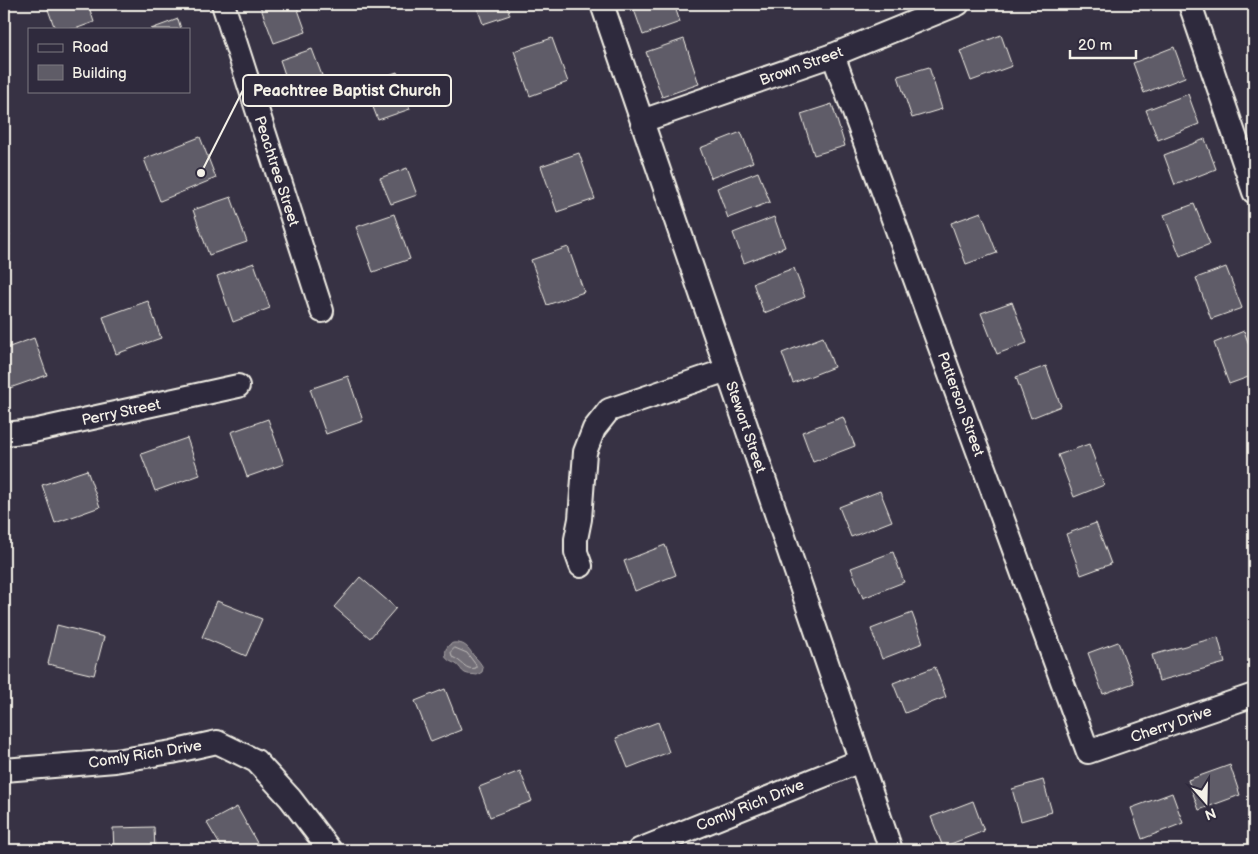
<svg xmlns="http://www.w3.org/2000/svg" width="1258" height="854" viewBox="0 0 1258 854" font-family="'Balsamiq Sans',sans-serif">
<rect width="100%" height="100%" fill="#373244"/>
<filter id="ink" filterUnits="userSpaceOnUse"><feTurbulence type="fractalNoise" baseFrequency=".02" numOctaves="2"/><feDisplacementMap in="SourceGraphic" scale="10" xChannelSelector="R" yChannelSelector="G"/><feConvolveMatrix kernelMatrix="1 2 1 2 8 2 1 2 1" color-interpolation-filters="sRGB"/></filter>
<g filter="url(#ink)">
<path fill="#726e77" stroke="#a6a2a4" d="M 453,643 C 464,642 468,647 473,655 C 477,659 481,663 483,668 L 482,672 L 477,675 C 473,674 469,675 465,673 C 461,671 460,666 456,664 C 448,660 444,660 446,649 L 449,645 Z"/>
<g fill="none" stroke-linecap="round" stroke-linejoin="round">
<path stroke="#c0bdbb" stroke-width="1" d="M 455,648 L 467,653 L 476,665 L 476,668 C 465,671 463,661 452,657 L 451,652 Z"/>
</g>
<g fill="#5f5c67" stroke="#f4f1e8">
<path d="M 46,4 L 88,4 L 94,22 L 75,29 L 55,29 Z"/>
<path d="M 267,4 L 296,4 L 306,32 L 274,43 L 260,6 Z"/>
<path d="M 476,4 L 506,4 L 510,15 L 483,24 Z"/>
<path d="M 632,4 L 674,4 L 680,22 L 643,35 Z"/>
<path d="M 178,19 L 181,29 L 151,29 Z"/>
<path d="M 1001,35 L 1012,66 L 971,81 L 960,51 Z"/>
<path d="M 552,38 L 568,82 L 530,96 L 514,51 Z"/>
<path d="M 684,39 L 699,84 L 662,97 L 646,52 Z"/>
<path d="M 1174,47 L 1185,77 L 1144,93 L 1133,63 Z"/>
<path d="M 312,49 L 326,86 L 293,98 L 280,60 Z"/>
<path d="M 929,67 L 942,109 L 912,118 L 898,76 Z"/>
<path d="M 397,72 L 410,109 L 378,120 L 364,84 Z"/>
<path d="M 1188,94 L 1199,124 L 1158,140 L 1146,110 Z"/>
<path d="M 832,104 L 845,146 L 814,155 L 801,114 Z"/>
<path d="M 741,132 L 753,162 L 711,178 L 700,148 Z"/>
<path d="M 200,137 L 216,178 L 160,201 L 144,159 Z"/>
<path d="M 1205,139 L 1216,169 L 1175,185 L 1164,155 Z"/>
<path d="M 579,153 L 595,199 L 557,212 L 541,166 Z"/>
<path d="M 407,168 L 417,195 L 391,204 L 380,178 Z"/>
<path d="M 758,172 L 770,202 L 728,218 L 717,188 Z"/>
<path d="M 231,197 L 247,242 L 209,255 L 193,210 Z"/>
<path d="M 1194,204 L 1210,244 L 1180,256 L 1164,215 Z"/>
<path d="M 981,212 L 997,253 L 966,264 L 951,223 Z"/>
<path d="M 394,214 L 410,259 L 373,272 L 356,227 Z"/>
<path d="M 774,217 L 785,247 L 744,263 L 733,233 Z"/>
<path d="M 4,218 L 10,236 L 4,238 Z"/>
<path d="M 568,247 L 584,292 L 547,305 L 531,260 Z"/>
<path d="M 254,263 L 270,308 L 233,322 L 217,276 Z"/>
<path d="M 1226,267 L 1242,308 L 1211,319 L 1196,278 Z"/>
<path d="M 794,268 L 805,297 L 764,313 L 753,283 Z"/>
<path d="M 148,301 L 161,338 L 116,354 L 103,317 Z"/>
<path d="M 1012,302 L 1027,343 L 997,354 L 981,313 Z"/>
<path d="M 1244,331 L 1254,358 L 1254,375 L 1229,384 L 1214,343 Z"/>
<path d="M 823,337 L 834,367 L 793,383 L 782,353 Z"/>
<path d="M 34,338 L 47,375 L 4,390 L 4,349 Z"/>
<path d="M 1046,366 L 1061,406 L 1031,418 L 1016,377 Z"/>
<path d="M 348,376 L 363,421 L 326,434 L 310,389 Z"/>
<path d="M 843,417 L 855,446 L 813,462 L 802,432 Z"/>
<path d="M 268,419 L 284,464 L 247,477 L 231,432 Z"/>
<path d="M 187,438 L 200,475 L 155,491 L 141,454 Z"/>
<path d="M 1089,444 L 1104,485 L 1074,497 L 1058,455 Z"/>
<path d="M 87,470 L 100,507 L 55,523 L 42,485 Z"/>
<path d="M 880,491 L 892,521 L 851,537 L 839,507 Z"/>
<path d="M 1096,523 L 1111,564 L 1081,575 L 1066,534 Z"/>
<path d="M 665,545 L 676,575 L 635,591 L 624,561 Z"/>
<path d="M 893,552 L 904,582 L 863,598 L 851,568 Z"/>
<path d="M 360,577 L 396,608 L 370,638 L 334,607 Z"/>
<path d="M 217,601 L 262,619 L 246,656 L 202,637 Z"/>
<path d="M 912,613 L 923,643 L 882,659 L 871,629 Z"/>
<path d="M 57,625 L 104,637 L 94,675 L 48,664 Z"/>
<path d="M 1218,637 L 1225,663 L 1159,681 L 1152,655 Z"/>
<path d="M 1118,642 L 1134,683 L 1103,694 L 1088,653 Z"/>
<path d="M 935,667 L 946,697 L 905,713 L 893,683 Z"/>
<path d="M 445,689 L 461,730 L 431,742 L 415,701 Z"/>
<path d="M 658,722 L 669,752 L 628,768 L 616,738 Z"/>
<path d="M 1230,765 L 1240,795 L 1199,810 L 1188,780 Z"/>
<path d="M 520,771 L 532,801 L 490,817 L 479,787 Z"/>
<path d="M 1043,780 L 1052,812 L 1021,821 L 1012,789 Z"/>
<path d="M 1172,793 L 1183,823 L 1142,839 L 1131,808 Z"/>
<path d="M 973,801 L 984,831 L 943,847 L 931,817 Z"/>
<path d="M 237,807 L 261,850 L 223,850 L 207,823 Z"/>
<path d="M 154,827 L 155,850 L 114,850 L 113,828 Z"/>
</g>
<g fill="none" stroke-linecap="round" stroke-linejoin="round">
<g stroke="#f4f1e8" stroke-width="26">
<g id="minor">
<path d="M 223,4 L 322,311"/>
<path d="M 602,4 L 891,850"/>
<path d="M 1190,4 L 1254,192"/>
<path d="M 833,55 L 1088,752 L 1254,695"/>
<path d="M 642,121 L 833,55 L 958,4"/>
<path d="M 4,434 L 33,431 L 238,386"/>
<path d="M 581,566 L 576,552 L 576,539 L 580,519 L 585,452 L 594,429 L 609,410 L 727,370"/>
<path d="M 4,770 L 115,761 L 172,752 L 217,742 L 256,761 L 290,798 L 330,850"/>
<path d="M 639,850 L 860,761"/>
</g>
</g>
<use href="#minor" stroke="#2f2a3d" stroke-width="22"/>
</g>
</g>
<g text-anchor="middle" stroke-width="4" stroke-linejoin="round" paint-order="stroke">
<g font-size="15" fill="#f4f1e8" stroke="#2f2a3d">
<text transform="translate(801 66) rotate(-20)" y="5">Brown Street</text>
<text transform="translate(277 171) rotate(72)" y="5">Peachtree Street</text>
<text transform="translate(961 404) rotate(70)" y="5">Patterson Street</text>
<text transform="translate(121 412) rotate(-12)" y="5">Perry Street</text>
<text transform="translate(746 427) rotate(71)" y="5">Stewart Street</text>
<text transform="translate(1171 724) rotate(-19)" y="5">Cherry Drive</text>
<text transform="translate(145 754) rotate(-9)" y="5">Comly Rich Drive</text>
<text transform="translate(750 805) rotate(-22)" y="5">Comly Rich Drive</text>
</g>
</g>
<path fill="none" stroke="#f4f1e8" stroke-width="2" d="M201 173L243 90"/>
<circle fill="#f4f1e8" stroke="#2f2a3d" stroke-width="2" cx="201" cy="173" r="5"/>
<rect fill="#2f2a3d" stroke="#f4f1e8" stroke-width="2" x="243" y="75" width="208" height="31" rx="5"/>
<g font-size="16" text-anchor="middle" font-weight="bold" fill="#f4f1e8">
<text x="347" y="96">Peachtree Baptist Church</text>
</g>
<rect width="1258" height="854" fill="none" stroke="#2f2a3d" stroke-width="20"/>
<rect x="10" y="10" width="1238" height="834" fill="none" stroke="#f4f1e8" stroke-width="2" filter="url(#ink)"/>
<rect x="28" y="28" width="162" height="65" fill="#2f2a3d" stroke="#7e7a81"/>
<rect x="38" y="44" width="25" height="8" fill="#2f2a3d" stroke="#7e7a81"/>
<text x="72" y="52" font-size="15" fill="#f4f1e8">Road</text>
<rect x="38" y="65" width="25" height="15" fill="#5f5c67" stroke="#7e7a81"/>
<text x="72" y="78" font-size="15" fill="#f4f1e8">Building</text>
<g transform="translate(1206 802) rotate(160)" stroke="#2f2a3d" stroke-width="4" paint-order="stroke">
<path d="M0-4L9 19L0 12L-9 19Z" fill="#f4f1e8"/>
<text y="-8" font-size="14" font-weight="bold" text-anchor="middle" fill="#f4f1e8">N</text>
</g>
<path d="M1070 50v8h66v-8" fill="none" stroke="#f4f1e8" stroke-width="2.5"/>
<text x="1078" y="50" font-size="15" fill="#f4f1e8" stroke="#2f2a3d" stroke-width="4" paint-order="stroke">20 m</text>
</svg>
